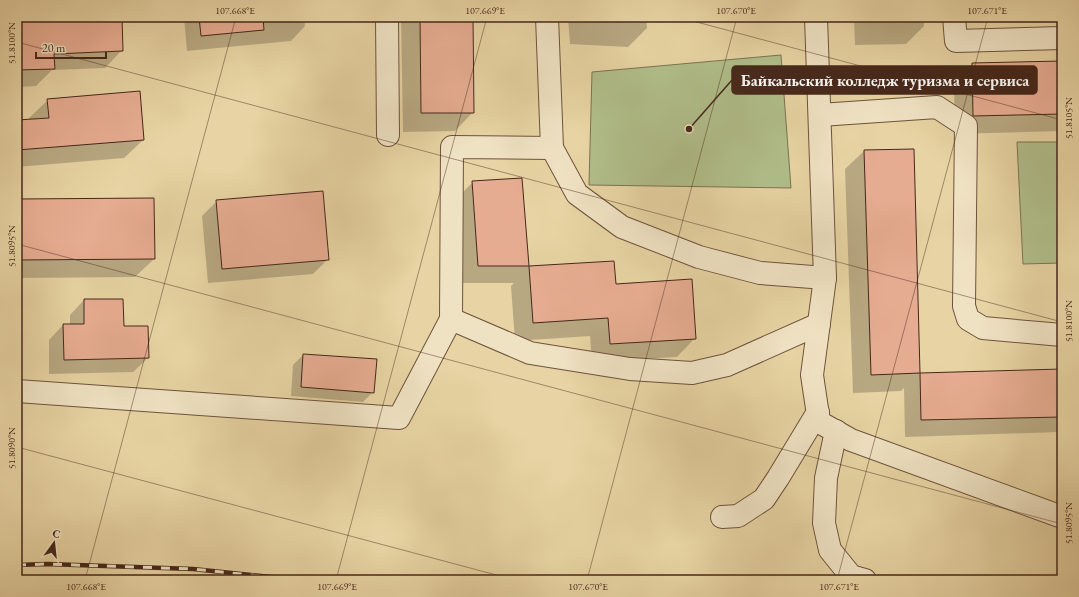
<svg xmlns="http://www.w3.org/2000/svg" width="1079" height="597" viewBox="0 0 1079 597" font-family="'EB Garamond',serif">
<rect width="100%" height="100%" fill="#e7d3a3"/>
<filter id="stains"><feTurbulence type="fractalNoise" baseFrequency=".005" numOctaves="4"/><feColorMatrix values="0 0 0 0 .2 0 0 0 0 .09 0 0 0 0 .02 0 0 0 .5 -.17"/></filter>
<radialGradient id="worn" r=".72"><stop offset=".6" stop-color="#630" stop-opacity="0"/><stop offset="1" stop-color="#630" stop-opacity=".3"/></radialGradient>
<g fill="#b0be8a" stroke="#7b7352">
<path d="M 781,55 L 791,188 L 589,185 L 592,72 Z"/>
<path d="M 1062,142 L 1062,263 L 1023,264 L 1017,142 Z"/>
</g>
<g fill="#0003">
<path d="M 17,17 L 121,17 L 122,50 L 105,68 L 52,70 L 36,86 L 17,87 Z"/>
<path d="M 184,17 L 304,17 L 305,26 L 291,41 L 187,51 Z"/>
<path d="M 401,17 L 472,17 L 473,112 L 455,131 L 403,132 Z"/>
<path d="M 568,17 L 646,17 L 647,28 L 628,47 L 570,44 Z"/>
<path d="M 854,17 L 924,17 L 924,26 L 906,44 L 855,45 Z"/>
<path d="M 1062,62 L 1062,131 L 955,134 L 954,83 L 972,64 Z"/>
<path d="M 48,100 L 143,140 L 124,158 L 17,167 L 17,121 L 29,120 L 29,118 Z"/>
<path d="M 913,150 L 919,374 L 1062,370 L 1062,464 L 1060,464 L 1059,432 L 905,437 L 904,388 L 901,391 L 853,393 L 845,169 L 864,151 Z"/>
<path d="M 521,179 L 528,267 L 613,262 L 615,285 L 695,338 L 677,357 L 592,362 L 590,336 L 515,341 L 511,286 L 514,283 L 461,283 L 456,199 L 473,182 Z"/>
<path d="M 17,200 L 154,259 L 135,277 L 17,278 Z"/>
<path d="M 217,201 L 328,259 L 313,274 L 208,283 L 202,216 Z"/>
<path d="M 84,300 L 123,327 L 148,358 L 133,372 L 49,374 L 49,340 L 63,325 L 70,325 L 70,315 Z"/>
<path d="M 303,355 L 373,392 L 363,402 L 291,396 L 293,365 Z"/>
</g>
<g fill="#e6ac91" stroke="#46281b">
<path d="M 17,17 L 122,17 L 123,51 L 54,54 L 55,69 L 17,70 Z"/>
<path d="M 199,17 L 263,17 L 264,30 L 201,36 Z"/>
<path d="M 420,17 L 473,17 L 474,113 L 421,113 Z"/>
<path d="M 1062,61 L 1062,114 L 973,116 L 972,63 Z"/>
<path d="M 140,91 L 144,140 L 17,150 L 17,120 L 49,118 L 47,99 Z"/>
<path d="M 914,149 L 920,373 L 871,375 L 864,150 Z"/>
<path d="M 522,178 L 529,266 L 478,266 L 472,181 Z"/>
<path d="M 323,191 L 329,260 L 222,269 L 216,200 Z"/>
<path d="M 154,198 L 155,259 L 17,260 L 17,199 Z"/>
<path d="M 614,261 L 616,284 L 692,279 L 696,339 L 610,344 L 608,318 L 533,323 L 529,266 Z"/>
<path d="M 84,299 L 123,299 L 124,326 L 148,326 L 149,358 L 64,360 L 63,324 L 84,324 Z"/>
<path d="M 303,354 L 377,359 L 374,393 L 301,387 Z"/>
<path d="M 1062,369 L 1062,417 L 921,420 L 920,373 Z"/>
</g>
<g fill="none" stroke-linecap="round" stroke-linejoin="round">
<g stroke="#6e533d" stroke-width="24">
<g id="minor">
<path d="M 387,17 L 388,135"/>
<path d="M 816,17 L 825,278 L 812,375 L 819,422 L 851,440 L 1062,517"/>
<path d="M 954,17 L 956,41 L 1062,38"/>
<path d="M 820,115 L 937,107 L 966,126 L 964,306 L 968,319 L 983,328 L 1062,335"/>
<path d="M 552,148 L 577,194 L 622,227 L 699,257 L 760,273 L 825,278"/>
<path d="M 451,319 L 530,353 L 630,369 L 692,373 L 727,365 L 819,324"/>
<path d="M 17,391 L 399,418 L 451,319 L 452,147 L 552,148 L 547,17"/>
<path d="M 836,431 L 826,478 L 824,523 L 830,550 L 851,576 L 865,580"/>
<path d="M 722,517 L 738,516 L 764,499 L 778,478 L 818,412"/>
</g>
</g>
<use href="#minor" stroke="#efe2c3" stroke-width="22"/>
<g stroke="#46281b" stroke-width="4.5">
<path id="rail" d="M 17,565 L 47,564 L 193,569 L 299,580"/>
</g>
<use href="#rail" stroke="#efe2c3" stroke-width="3" stroke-dasharray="9" stroke-linecap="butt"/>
</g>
<path fill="none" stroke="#46281b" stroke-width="1" stroke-opacity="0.45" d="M 678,17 L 1062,120M 17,42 L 1062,322M 17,244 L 1062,524M 17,447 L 515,580M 85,580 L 236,17M 336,580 L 487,17M 587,580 L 737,17M 837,580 L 988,17"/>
<path fill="none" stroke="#46281b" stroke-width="1.5" d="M689 129L732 80"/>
<circle fill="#46281b" stroke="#efe2c3" stroke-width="1.5" cx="689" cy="129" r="4"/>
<rect fill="#46281b" stroke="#46281b" stroke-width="1.5" x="732" y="66" width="305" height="28" rx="4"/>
<g font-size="16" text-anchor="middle" font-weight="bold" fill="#fff">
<text x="885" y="86">Байкальский колледж туризма и сервиса</text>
</g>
<rect width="1079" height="597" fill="none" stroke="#e7d3a3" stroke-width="44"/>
<g transform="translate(54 543) rotate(15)" stroke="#efe2c3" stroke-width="3" paint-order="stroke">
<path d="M0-3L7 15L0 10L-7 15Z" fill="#46281b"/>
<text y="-6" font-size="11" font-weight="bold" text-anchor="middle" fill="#46281b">С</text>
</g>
<path d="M36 52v6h70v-6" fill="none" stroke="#46281b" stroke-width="2"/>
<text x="42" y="52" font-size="12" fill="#46281b" stroke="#efe2c3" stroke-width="3" paint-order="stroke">20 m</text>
<rect x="22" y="22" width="1035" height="553" fill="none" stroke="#46281b" stroke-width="1.5"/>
<g font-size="10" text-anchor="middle" fill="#46281b">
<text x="235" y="14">107.668°E</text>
<text x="485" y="14">107.669°E</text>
<text x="736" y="14">107.670°E</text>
<text x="987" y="14">107.671°E</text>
<text transform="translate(11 43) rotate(-90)" y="4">51.8100°N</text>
<text transform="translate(1068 118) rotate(-90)" y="4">51.8105°N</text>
<text transform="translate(11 246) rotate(-90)" y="4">51.8095°N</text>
<text transform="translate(1068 321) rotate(-90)" y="4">51.8100°N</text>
<text transform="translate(11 448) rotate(-90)" y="4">51.8090°N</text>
<text transform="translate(1068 523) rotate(-90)" y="4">51.8095°N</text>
<text x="86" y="590">107.668°E</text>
<text x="337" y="590">107.669°E</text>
<text x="588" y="590">107.670°E</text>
<text x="839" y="590">107.671°E</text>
</g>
<rect width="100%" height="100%" filter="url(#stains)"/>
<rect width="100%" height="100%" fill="url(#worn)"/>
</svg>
